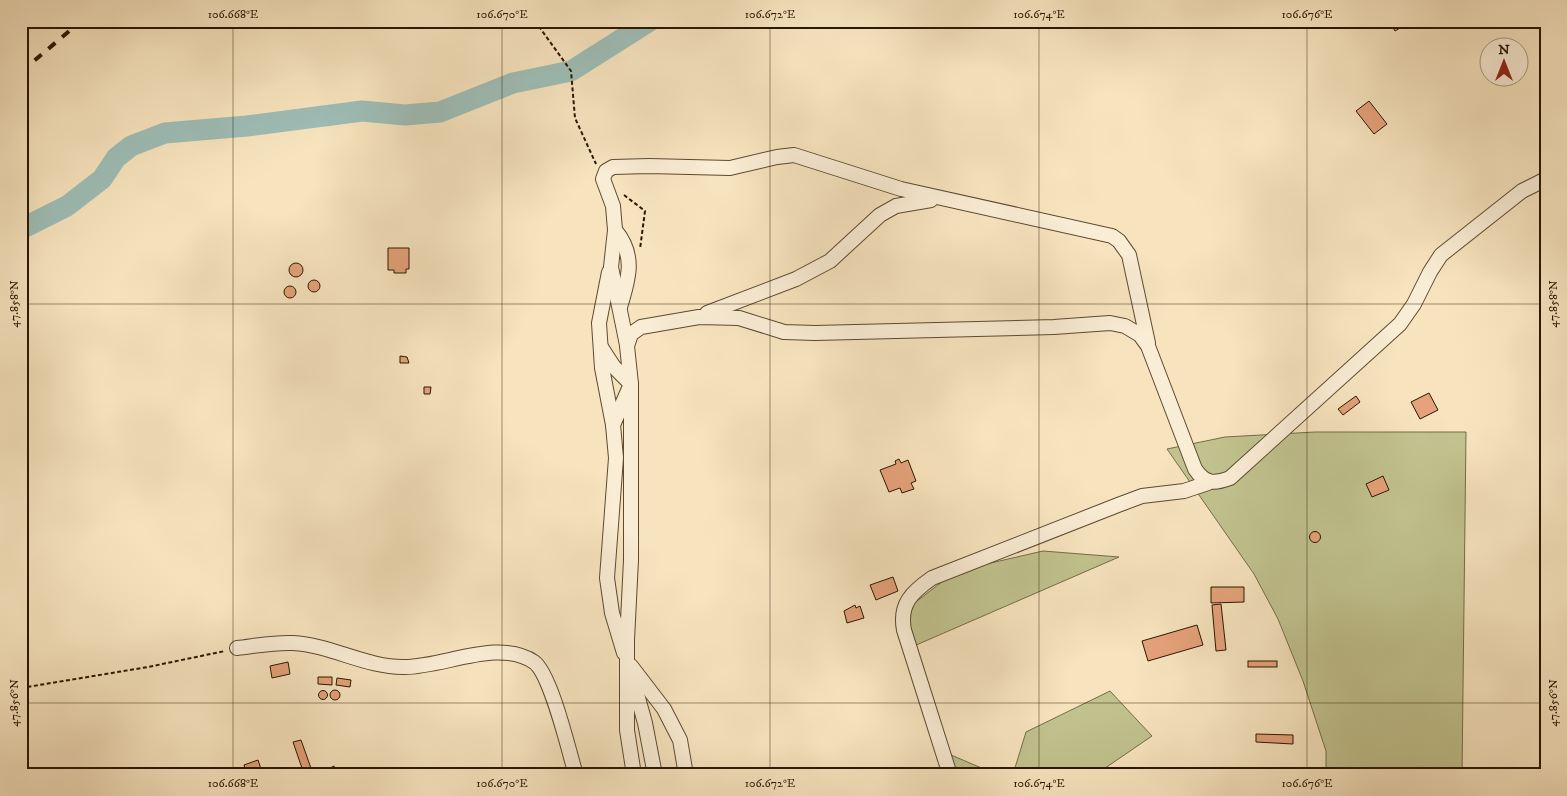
<svg xmlns="http://www.w3.org/2000/svg" width="1567" height="796" viewBox="0 0 1567 796" font-family="'IM FELL DW Pica',serif">
<rect width="100%" height="100%" fill="#f7e4bf"/>
<filter id="stains"><feTurbulence type="fractalNoise" baseFrequency=".004" numOctaves="4"/><feColorMatrix values="0 0 0 0 .2 0 0 0 0 .09 0 0 0 0 .02 0 0 0 .5 -.17"/></filter>
<radialGradient id="worn" r=".72"><stop offset=".6" stop-color="#630" stop-opacity="0"/><stop offset="1" stop-color="#630" stop-opacity=".3"/></radialGradient>
<g fill="#c1c38f" stroke="#746c48">
<path d="M 1315,432 L 1466,432 L 1462,775 L 1326,775 L 1326,751 L 1303,681 L 1278,619 L 1254,574 L 1167,449 L 1225,437 Z"/>
<path d="M 1043,551 L 1119,557 L 907,649 L 908,608 L 956,571 Z"/>
<path d="M 1110,691 L 1152,736 L 1095,775 L 1048,775 L 1014,771 L 1026,732 Z"/>
<path d="M 944,752 L 998,775 L 951,775 Z"/>
</g>
<g fill="none" stroke-linecap="round" stroke-linejoin="round">
<path stroke="#9ebeb7" stroke-width="21" d="M 21,229 L 67,206 L 102,179 L 116,158 L 131,146 L 165,133 L 247,126 L 362,111 L 405,115 L 440,112 L 513,83 L 571,71 L 650,21"/>
</g>
<g fill="#e6a27b" stroke="#281600">
<path d="M 1396,21 L 1402,21 L 1405,25 L 1395,31 L 1391,24 Z"/>
<path d="M 1369,101 L 1387,124 L 1374,134 L 1356,111 Z"/>
<path d="M 388,248 L 409,248 L 409,269 L 406,269 L 406,273 L 394,273 L 394,270 L 388,270 Z"/>
<circle cx="296" cy="270" r="7"/>
<circle cx="314" cy="286" r="6"/>
<circle cx="290" cy="292" r="6"/>
<path d="M 400,356 L 407,357 L 409,363 L 400,363 Z"/>
<path d="M 424,387 L 431,387 L 430,394 L 424,394 Z"/>
<path d="M 1429,393 L 1438,410 L 1420,419 L 1411,402 Z"/>
<path d="M 1356,396 L 1360,402 L 1343,415 L 1338,409 Z"/>
<path d="M 899,459 L 901,463 L 908,460 L 916,481 L 911,483 L 914,489 L 902,493 L 900,488 L 889,492 L 880,470 L 896,464 L 895,461 Z"/>
<path d="M 1383,476 L 1389,490 L 1372,497 L 1366,484 Z"/>
<circle cx="1315" cy="537" r="5.5"/>
<path d="M 893,577 L 898,591 L 876,600 L 870,585 Z"/>
<path d="M 1211,587 L 1244,587 L 1244,602 L 1211,603 Z"/>
<path d="M 1221,604 L 1226,650 L 1216,651 L 1212,605 Z"/>
<path d="M 855,605 L 856,608 L 860,606 L 864,618 L 847,623 L 844,611 Z"/>
<path d="M 1197,625 L 1203,645 L 1148,661 L 1142,641 Z"/>
<rect x="1248" y="661" width="29" height="6"/>
<path d="M 288,662 L 290,674 L 272,678 L 270,666 Z"/>
<path d="M 318,677 L 332,677 L 332,685 L 318,684 Z"/>
<path d="M 337,678 L 351,680 L 350,687 L 336,685 Z"/>
<circle cx="335" cy="695" r="5"/>
<circle cx="323" cy="695" r="4.5"/>
<path d="M 1256,734 L 1293,735 L 1293,744 L 1256,742 Z"/>
<path d="M 301,740 L 312,771 L 304,774 L 293,742 Z"/>
<path d="M 258,760 L 263,775 L 247,775 L 244,765 Z"/>
<path d="M 334,766 L 337,774 L 336,775 L 333,775 L 330,768 Z"/>
</g>
<g fill="none" stroke-linecap="round" stroke-linejoin="round">
<g stroke="#5c4a30" stroke-width="16">
<g id="minor">
<path d="M 615,230 C 636,255 629,278 620,307"/>
<path d="M 609,272 L 599,323 L 602,368 L 613,425 L 616,458 L 607,578 L 612,613 L 624,653"/>
<path d="M 707,313 L 796,279 L 830,261 L 880,215 L 896,206 L 931,200"/>
<path d="M 627,345 L 611,267 L 615,230 L 613,206 L 603,179 L 606,171 L 613,167 L 649,166 L 730,168 L 777,157 L 794,155 L 901,189 L 1112,236 L 1119,241 L 1129,255 L 1148,343"/>
<path d="M 601,347 L 614,367 L 631,384 L 613,425"/>
<path d="M 237,648 C 255,646 275,642 293,643 C 331,645 367,668 405,667 C 444,667 499,638 534,662 C 551,674 569,752 576,775"/>
<path d="M 631,666 L 664,709 L 680,740 L 686,775"/>
<path d="M 631,673 L 645,723 L 655,775"/>
<path d="M 634,775 L 627,730 L 627,640 L 631,560 L 631,384 L 627,346 L 631,334 L 641,327 L 699,317 L 739,318 L 784,332 L 815,333 L 1054,327 L 1110,323 L 1125,326 L 1140,335 L 1148,346 L 1195,469 C 1205,484 1214,484 1230,478 L 1400,324 L 1414,304 L 1430,272 L 1441,255 L 1522,191 L 1546,179"/>
<path d="M 950,775 L 904,630 C 899,604 912,592 932,578 L 1118,505 L 1142,496 L 1184,491 L 1208,483"/>
</g>
</g>
<g stroke="#281600" stroke-width="2" stroke-dasharray="4 2.5" stroke-linecap="butt">
<path d="M 535,21 L 571,71 L 575,118 L 596,164"/>
<path d="M 624,195 L 645,211 L 640,249"/>
<path d="M 21,688 L 148,667 L 225,651"/>
</g>
<use href="#minor" stroke="#faedd5" stroke-width="14"/>
<path stroke="#281600" stroke-width="4" stroke-dasharray="9 9" stroke-linecap="butt" d="M 21,72 L 81,21"/>
</g>
<path fill="none" stroke="#281600" stroke-width="1" stroke-opacity="0.45" d="M 233,21 L 233,775M 502,21 L 502,775M 770,21 L 770,775M 1039,21 L 1039,775M 1307,21 L 1307,775M 21,304 L 1546,304M 21,703 L 1546,703"/>
<rect width="1567" height="796" fill="none" stroke="#f7e4bf" stroke-width="55"/>
<g transform="translate(1504 62)"><circle r="24" fill="#faedd5" stroke="#a69780"/>
<path d="M0-4L9 19L0 12L-9 19Z" fill="#8f2418"/>
<text y="-8" font-size="14" font-weight="bold" text-anchor="middle" fill="#281600">N</text>
</g>
<rect x="28" y="28" width="1512" height="740" fill="none" stroke="#281600" stroke-width="2"/>
<g font-size="12" text-anchor="middle" fill="#281600">
<text x="233" y="18">106.668°E</text>
<text x="502" y="18">106.670°E</text>
<text x="770" y="18">106.672°E</text>
<text x="1039" y="18">106.674°E</text>
<text x="1307" y="18">106.676°E</text>
<text transform="translate(14 304) rotate(-90)" y="4">47.858°N</text>
<text transform="translate(1553 304) rotate(-90)" y="4">47.858°N</text>
<text transform="translate(14 703) rotate(-90)" y="4">47.856°N</text>
<text transform="translate(1553 703) rotate(-90)" y="4">47.856°N</text>
<text x="233" y="787">106.668°E</text>
<text x="502" y="787">106.670°E</text>
<text x="770" y="787">106.672°E</text>
<text x="1039" y="787">106.674°E</text>
<text x="1307" y="787">106.676°E</text>
</g>
<rect width="100%" height="100%" filter="url(#stains)"/>
<rect width="100%" height="100%" fill="url(#worn)"/>
</svg>
